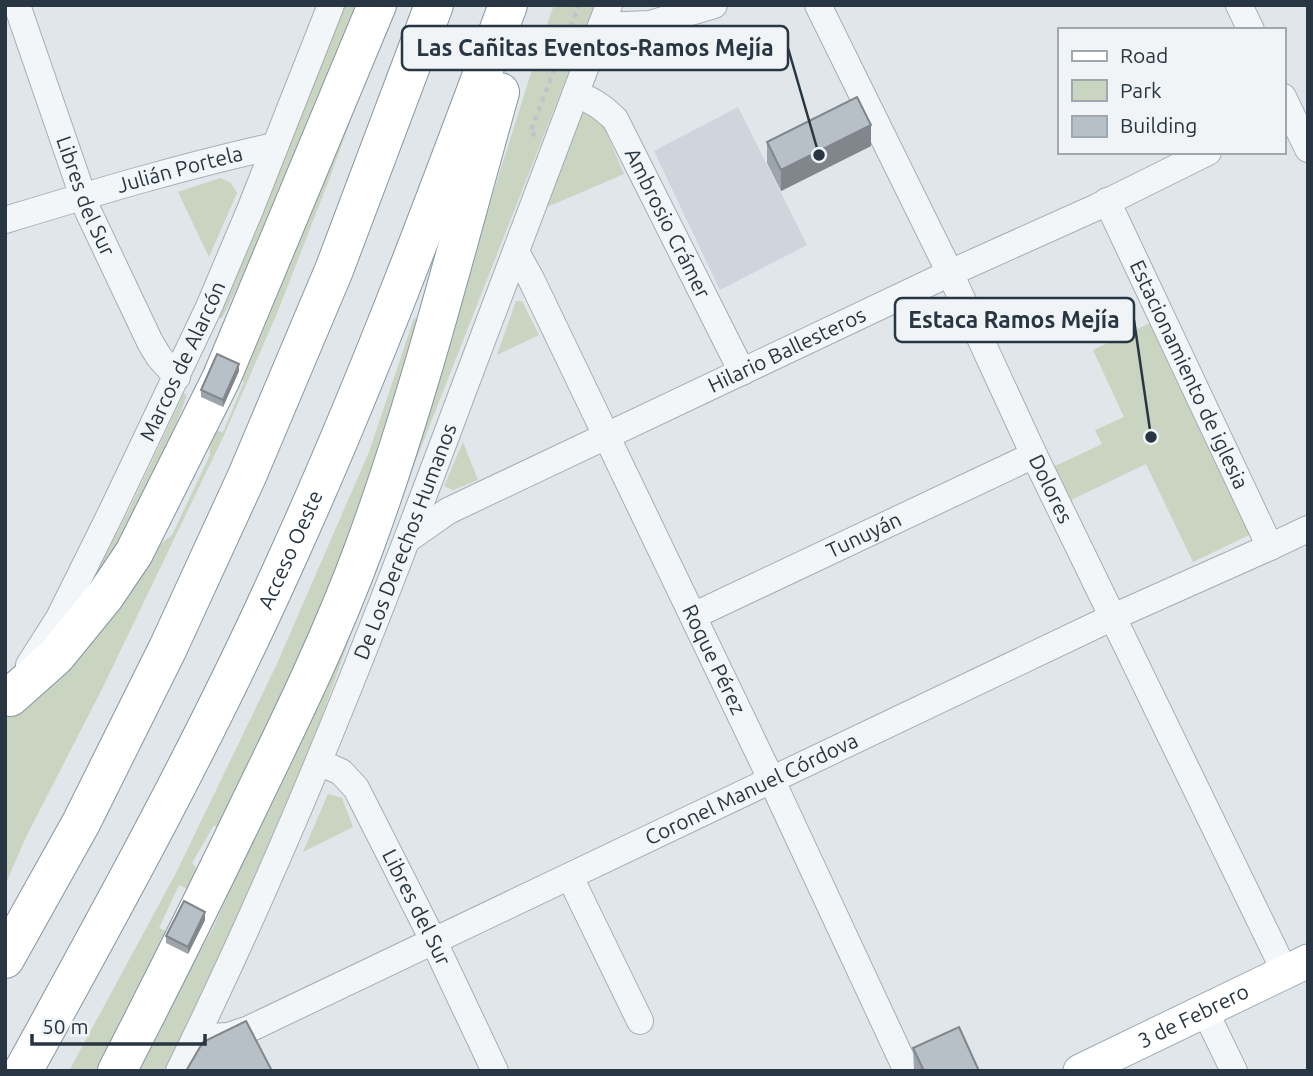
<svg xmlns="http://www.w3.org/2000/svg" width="1313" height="1076" viewBox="0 0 1313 1076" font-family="Ubuntu,sans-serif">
<rect width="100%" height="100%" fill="#e0e6ea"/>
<path fill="#ced5dc" d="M 738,107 L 807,245 L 720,290 L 654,151 Z"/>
<g fill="#c9d4c1">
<path d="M 343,5 L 370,5 L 300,162 L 222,318 L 217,318 Z"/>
<path d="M 554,5 L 595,5 L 383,544 L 315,736 L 233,926 L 165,1071 L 135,1071 L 214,926 L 383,544 L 540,44 Z"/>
<path d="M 359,97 L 332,172 L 278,311 L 225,433 L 103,687 L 27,835 L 5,885 L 5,719 L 64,659 L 163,542 L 172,535 L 210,455 L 209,430 L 223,432 L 244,382 L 236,378 Z"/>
<path d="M 582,113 L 593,114 L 601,120 L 624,174 L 547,207 Z"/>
<path d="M 220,178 L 231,183 L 237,193 L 209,257 L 178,192 Z"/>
<path d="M 516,301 L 522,301 L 539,335 L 497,355 Z"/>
<path d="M 414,318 L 431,324 L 365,522 L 220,830 L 214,825 L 192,863 L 205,879 L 197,894 L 179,885 L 159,928 L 168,932 L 107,1071 L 69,1071 L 176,873 L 276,666 L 369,452 Z"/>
<path d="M 1150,323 L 1251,534 L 1193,562 L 1146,464 L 1069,501 L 1053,467 L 1102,444 L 1095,430 L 1124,417 L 1093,350 Z"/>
<path d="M 184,393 L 187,395 L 156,477 L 123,545 L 79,606 L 129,510 Z"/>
<path d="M 463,442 L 478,480 L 453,490 L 444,486 Z"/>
<path d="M 328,794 L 342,798 L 353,827 L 303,852 Z"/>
</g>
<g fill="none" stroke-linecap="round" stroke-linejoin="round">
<g stroke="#a5aeb4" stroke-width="28">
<g id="minor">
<path id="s1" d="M 17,5 L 88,211 L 150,342 L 159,357 L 177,377"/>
<path id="s2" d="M 818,5 L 950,273 L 1034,455 L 1285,972"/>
<path d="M 1239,5 L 1251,30"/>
<path d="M 601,26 L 650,24 L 714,5"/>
<path id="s3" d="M 575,95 C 592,99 602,107 615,119 L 742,372"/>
<path d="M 1283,97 L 1308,149"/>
<path id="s4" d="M 1107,201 L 1270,547"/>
<path id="s5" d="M 5,220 C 94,193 183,166 274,146"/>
<path id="s6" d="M 516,252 L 531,279 L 772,781 L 907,1071"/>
<path id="s7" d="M 408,539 L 448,511 L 950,273 L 1097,207 L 1208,152"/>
<path id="s8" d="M 693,616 L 1034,455"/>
<path id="s9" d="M 29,665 L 59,618 L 112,511 L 209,307 L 250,210 L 331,5"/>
<path id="s10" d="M 319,762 L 341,772 L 356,788 L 434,942 L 495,1071"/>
<path d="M 570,877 L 640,1021"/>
<path d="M 1205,1011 L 1234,1071"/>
<path id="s11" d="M 195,1038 L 228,1036 L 249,1029 L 1113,617 L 1270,547 L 1308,529"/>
<path id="s12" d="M 179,1071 C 289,848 379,616 466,383 C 514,257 561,131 609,5"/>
</g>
</g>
<g stroke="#9eacb6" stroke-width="35">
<g id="major">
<path id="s13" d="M 1080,1071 L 1308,961"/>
</g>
</g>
<g stroke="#8696a1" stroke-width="40">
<g id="highway">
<path d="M 10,697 L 56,656 L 105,596 L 134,553 L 221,379 L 377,5"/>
<path d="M 5,959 L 81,823 L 168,648 L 247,476 L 334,270 L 434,5"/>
<path id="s14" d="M 23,1071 C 115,904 207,737 285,563 C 368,381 438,193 508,5"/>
<path d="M 117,1071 C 165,978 211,885 256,791 C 295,711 333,632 364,548 C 419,399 457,245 500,92"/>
</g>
</g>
<path stroke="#bec4c9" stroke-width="4.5" stroke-dasharray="5 5" stroke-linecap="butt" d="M 536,135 L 530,133 L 579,5"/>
<use href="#minor" stroke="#f3f6f8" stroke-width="26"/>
<use href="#major" stroke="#fff" stroke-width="33"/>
<use href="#highway" stroke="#fff" stroke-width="38"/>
</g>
<g fill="#9da5ab">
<path d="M 767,142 L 871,146 L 781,191 L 767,163 Z"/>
<path d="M 239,371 L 223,407 L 201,397 L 201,390 Z"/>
<path d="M 205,920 L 188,954 L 166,943 L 166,936 Z"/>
<path d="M 913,1048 L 979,1071 L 914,1071 Z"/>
</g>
<g fill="#80868b">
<path d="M 871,125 L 871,146 L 781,191 L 781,170 Z"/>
<path d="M 239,364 L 239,371 L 223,407 L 223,400 Z"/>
<path d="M 205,912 L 205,920 L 188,954 L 188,947 Z"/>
</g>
<g fill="#b7c0c7" stroke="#80868b" stroke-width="2">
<path d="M 857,97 L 871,125 L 781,170 L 767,142 Z"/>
<path d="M 217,354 L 239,364 L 223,400 L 201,390 Z"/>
<path d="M 184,901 L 205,912 L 188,947 L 166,936 Z"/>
<path d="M 246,1021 L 272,1071 L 186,1071 L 203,1042 Z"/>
<path d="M 959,1027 L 979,1071 L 924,1071 L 913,1048 Z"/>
</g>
<g text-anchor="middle" stroke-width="5" stroke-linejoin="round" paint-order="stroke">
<g font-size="21" fill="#273642" stroke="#f0f4f7">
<text dy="7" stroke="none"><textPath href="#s5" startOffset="182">Julián Portela</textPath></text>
<text dy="7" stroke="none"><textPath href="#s1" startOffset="203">Libres del Sur</textPath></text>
<text dy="7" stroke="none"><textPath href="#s3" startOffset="164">Ambrosio Crámer</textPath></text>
<text dy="7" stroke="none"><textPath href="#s7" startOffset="424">Hilario Ballesteros</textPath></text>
<text dy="7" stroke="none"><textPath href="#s9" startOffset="341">Marcos de Alarcón</textPath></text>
<text dy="7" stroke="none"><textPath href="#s4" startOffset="192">Estacionamiento de iglesia</textPath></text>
<text dy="7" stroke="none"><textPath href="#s2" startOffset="537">Dolores</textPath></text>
<text dy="7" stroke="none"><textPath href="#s8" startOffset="189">Tunuyán</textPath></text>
<text dy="7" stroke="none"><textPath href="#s12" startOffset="576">De Los Derechos Humanos</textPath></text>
<text dy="7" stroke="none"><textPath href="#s14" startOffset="586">Acceso Oeste</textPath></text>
<text dy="7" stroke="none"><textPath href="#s6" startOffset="453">Roque Pérez</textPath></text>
<text dy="7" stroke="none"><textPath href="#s11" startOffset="612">Coronel Manuel Córdova</textPath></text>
<text dy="7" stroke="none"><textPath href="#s10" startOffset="180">Libres del Sur</textPath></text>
<text dy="7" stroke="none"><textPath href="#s13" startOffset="126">3 de Febrero</textPath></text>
</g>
</g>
<path fill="none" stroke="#273642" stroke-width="2.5" d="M819 155L788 48M1151 437L1134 320"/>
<g fill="#273642" stroke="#f0f4f7" stroke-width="2.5">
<circle cx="819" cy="155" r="7"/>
<circle cx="1151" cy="437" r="7"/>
</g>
<g fill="#f0f4f7" stroke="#273642" stroke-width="2.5">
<rect x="402" y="26" width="386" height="44" rx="7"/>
<rect x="895" y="298" width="239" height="44" rx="7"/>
</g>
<g font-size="23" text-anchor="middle" font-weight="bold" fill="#273642">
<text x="595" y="56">Las Cañitas Eventos-Ramos Mejía</text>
<text x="1014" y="328">Estaca Ramos Mejía</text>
</g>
<rect width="1313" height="1076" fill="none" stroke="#273642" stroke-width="14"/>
<rect x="1058" y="28" width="228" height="126" fill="#f0f4f7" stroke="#a0a8af" stroke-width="2"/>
<rect x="1072" y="51" width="35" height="10" fill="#ffffff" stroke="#a0a8af" stroke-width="2"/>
<text x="1120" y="63" font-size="21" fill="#273642">Road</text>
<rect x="1072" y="80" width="35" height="21" fill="#c9d4c1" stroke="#a0a8af" stroke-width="2"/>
<text x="1120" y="98" font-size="21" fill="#273642">Park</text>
<rect x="1072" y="116" width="35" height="21" fill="#b7c0c7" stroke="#a0a8af" stroke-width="2"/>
<text x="1120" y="133" font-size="21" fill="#273642">Building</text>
<path d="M32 1034v10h173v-10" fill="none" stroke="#273642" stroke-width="3.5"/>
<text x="42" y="1034" font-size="21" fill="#273642" stroke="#f0f4f7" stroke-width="5" paint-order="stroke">50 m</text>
</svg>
